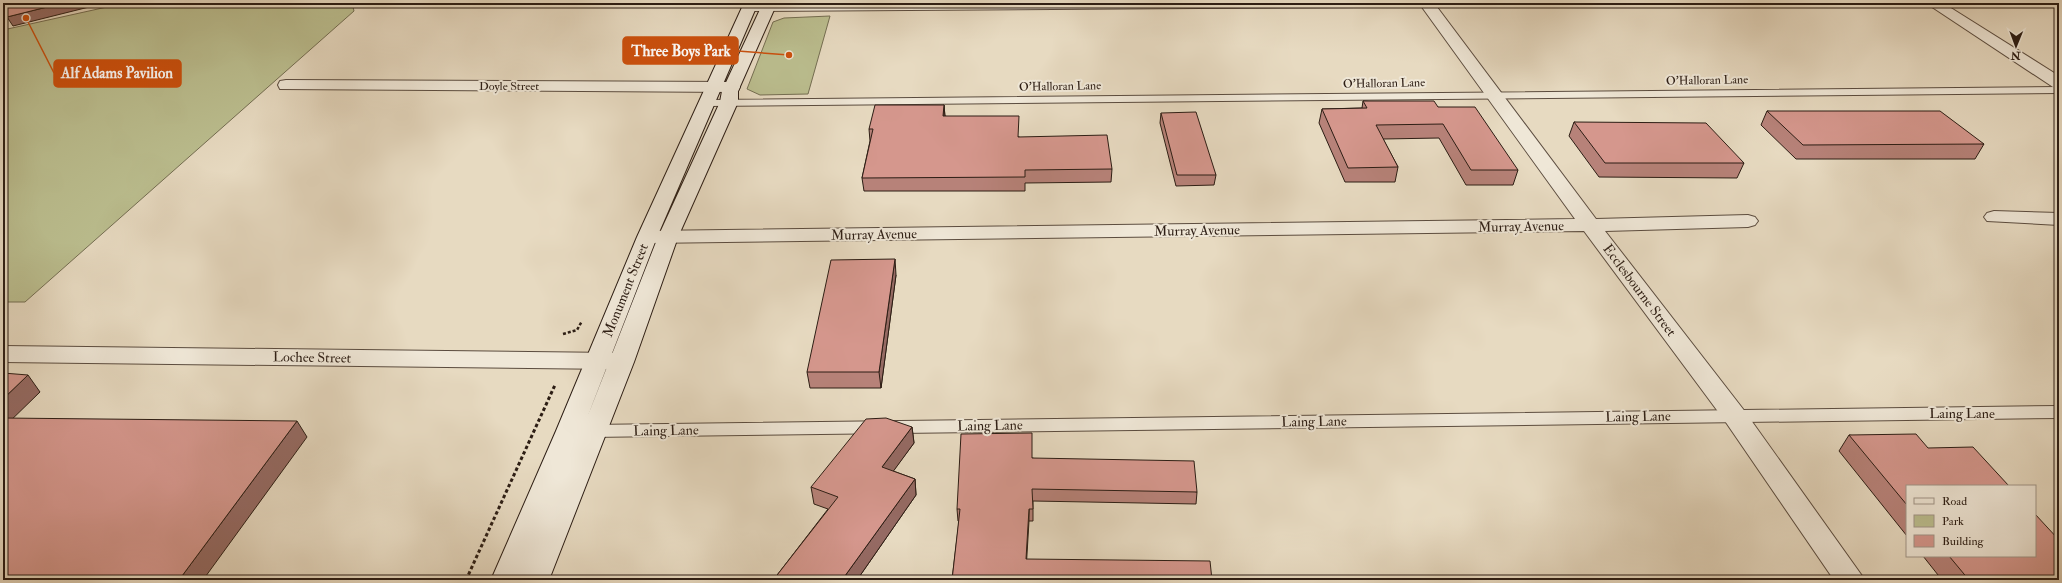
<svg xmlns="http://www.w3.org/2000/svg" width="2062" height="583" viewBox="0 0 2062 583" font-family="'IM FELL Double Pica',serif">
<rect width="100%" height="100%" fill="#e7dac1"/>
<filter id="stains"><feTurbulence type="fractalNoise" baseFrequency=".005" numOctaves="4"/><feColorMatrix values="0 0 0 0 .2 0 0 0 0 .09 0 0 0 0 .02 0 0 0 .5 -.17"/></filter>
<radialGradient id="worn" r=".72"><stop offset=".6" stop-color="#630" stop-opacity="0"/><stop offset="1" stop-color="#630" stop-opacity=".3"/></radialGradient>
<g fill="#bbbe8f" stroke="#746e52">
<path d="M 125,3 L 352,3 L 354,11 L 25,302 L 3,302 L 3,30 Z"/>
<path d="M 830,16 L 808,94 L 760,95 L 747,89 L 773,22 L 784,18 Z"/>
</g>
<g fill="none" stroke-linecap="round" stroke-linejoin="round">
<g stroke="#5b4c3f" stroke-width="2">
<g id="lane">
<path d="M 2059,87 L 2059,93 L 708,106 L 703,103 L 708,100 Z"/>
<path d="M 2059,406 L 2059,418 L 590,437 L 584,435 L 582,431 L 584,427 L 590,425 Z"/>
</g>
</g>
<g stroke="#5b4c3f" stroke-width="2">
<g id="street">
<path d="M 746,3 L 1365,3 L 1363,6 L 1358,7 L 748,11 L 743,10 L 741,7 Z"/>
<path d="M 1419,3 L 1434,3 L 1596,219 L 1748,215 L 1755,217 L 1758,221 L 1755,225 L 1748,227 L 1605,231 L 1743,409 L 1865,580 L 1834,580 L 1725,421 L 1584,231 L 648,243 L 641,241 L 638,237 L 641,233 L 648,231 L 1575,219 Z"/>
<path d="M 1926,3 L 1943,3 L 2059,76 L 2059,88 L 2053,87 Z"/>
<path d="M 286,80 L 732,82 L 738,83 L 740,87 L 738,91 L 732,92 L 280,89 L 278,85 L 280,81 Z"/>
<path d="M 1994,211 L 2059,213 L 2059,225 L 1987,221 L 1984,217 L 1987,213 Z"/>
<path d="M 3,346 L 615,353 L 623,355 L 627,361 L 623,367 L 615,369 L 3,362 Z"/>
</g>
</g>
<g stroke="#2c1d14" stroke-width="2">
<path id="secondary" d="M 744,3 L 758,3 L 657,237 L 587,418 L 658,237 L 720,102 L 722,91 L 763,3 L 777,3 L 738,91 L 738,102 L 678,237 L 634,362 L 549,580 L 491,580 L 556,431 L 637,237 Z"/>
</g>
<path stroke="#2c1d14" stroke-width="2.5" stroke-dasharray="3 2" stroke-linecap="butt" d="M 563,334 L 577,330 L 582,321"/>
<path stroke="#2c1d14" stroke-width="3" stroke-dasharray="3.5 2.5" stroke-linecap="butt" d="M 466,580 L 555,385"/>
<use href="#lane" fill="#efe7d7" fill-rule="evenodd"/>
<use href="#street" fill="#efe7d7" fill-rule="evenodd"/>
<use href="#secondary" fill="#efe7d7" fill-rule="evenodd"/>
</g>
<g fill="#b78279" stroke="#2c1d14">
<path d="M 1363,101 L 1438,107 L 1518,170 L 1513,185 L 1466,185 L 1439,138 L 1383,139 L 1398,167 L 1395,182 L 1345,182 L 1319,123 L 1322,109 L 1362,108 Z"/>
<path d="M 944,105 L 945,116 L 1019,137 L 1112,169 L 1111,182 L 1025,183 L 1025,191 L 864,191 L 862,178 L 870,141 L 869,129 Z"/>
<path d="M 1767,111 L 1984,144 L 1975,159 L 1796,159 L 1761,125 Z"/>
<path d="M 1161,113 L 1216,175 L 1214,185 L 1176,186 L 1160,123 Z"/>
<path d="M 1574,122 L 1744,163 L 1737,178 L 1599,177 L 1569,136 Z"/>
<path d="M 896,275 L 881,388 L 810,388 L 807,372 Z"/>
<path d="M 912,427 L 914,443 L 893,471 L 915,479 L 916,495 L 857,580 L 774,580 L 774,579 L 828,509 L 814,504 L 811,487 Z"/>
<path d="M 1849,435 L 1928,448 L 1907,486 L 1907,536 L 1839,451 Z"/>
<path d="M 1032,458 L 1197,492 L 1196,504 L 1033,501 L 1033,521 L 1029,521 L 952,580 L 959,521 L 958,521 L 957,509 Z"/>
<path d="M 1923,556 L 2035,556 L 2059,580 L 1942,580 Z"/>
</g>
<g fill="#956a63" stroke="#2c1d14">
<path d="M 63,3 L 86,3 L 89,7 L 13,26 L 7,17 Z"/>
<path d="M 944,105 L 945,118 L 943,116 Z"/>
<path d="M 895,259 L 896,275 L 881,388 L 879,372 Z"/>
<path d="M 28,375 L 40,392 L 3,428 L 3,399 Z"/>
<path d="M 297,421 L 307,437 L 203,580 L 179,580 Z"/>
<path d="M 912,427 L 914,443 L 884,484 L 882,467 Z"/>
<path d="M 915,479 L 916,495 L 857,580 L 842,580 Z"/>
<path d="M 1029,509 L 1029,521 L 1026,571 L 1026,559 Z"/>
</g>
<g fill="#d5978d" stroke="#2c1d14">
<path d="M 3,3 L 63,3 L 7,17 L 3,10 Z"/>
<path d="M 1363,101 L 1434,101 L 1438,107 L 1475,107 L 1518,170 L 1471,170 L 1443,124 L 1376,125 L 1398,167 L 1348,168 L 1322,109 L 1367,108 Z"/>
<path d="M 875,105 L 944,105 L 943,116 L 1019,116 L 1018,137 L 1107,135 L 1112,169 L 1025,170 L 1025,177 L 862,178 L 873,129 L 869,129 Z"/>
<path d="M 1767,111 L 1940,111 L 1984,144 L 1803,145 Z"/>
<path d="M 1196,112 L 1216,175 L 1177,175 L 1161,113 Z"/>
<path d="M 1574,122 L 1706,123 L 1744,163 L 1605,163 Z"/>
<path d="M 895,259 L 879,372 L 807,372 L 831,260 Z"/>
<path d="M 3,373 L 28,375 L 3,399 Z"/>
<path d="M 3,418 L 297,421 L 179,580 L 3,580 Z"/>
<path d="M 886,418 L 912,427 L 882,467 L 915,479 L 842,580 L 776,580 L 774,579 L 838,497 L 811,487 L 866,419 Z"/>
<path d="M 1032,433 L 1032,458 L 1194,461 L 1197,492 L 1032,489 L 1033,509 L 1029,509 L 1026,559 L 1210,561 L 1212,580 L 952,580 L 960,509 L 957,509 L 961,434 Z"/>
<path d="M 1916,434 L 1928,448 L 1973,447 L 2009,486 L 1907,486 L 1907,505 L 1849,435 Z"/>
<path d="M 2035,514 L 2059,540 L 2059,580 L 1969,580 L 1949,556 L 2035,556 Z"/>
</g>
<g text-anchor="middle" stroke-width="4" stroke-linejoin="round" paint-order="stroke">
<g font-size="12" fill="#2c1d14" stroke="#efe7d7">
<text transform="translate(1707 80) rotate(-1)" y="4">O'Halloran Lane</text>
<text transform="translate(1384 83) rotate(-1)" y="4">O'Halloran Lane</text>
<text x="509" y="90">Doyle Street</text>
<text transform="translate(1060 86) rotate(-1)" y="4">O'Halloran Lane</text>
</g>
<g font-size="14" fill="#2c1d14" stroke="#efe7d7">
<text transform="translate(1521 226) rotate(-1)" y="5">Murray Avenue</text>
<text transform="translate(1197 230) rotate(-1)" y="5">Murray Avenue</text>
<text transform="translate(874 234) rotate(-1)" y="5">Murray Avenue</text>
<text transform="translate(625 290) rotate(-68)" y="5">Monument Street</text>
<text transform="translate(1640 290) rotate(53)" y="5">Ecclesbourne Street</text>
<text transform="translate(312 357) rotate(1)" y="5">Lochee Street</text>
<text x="1962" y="418">Laing Lane</text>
<text transform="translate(1638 416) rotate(-1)" y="5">Laing Lane</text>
<text transform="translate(1314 421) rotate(-1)" y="5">Laing Lane</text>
<text transform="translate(990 425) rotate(-1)" y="5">Laing Lane</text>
<text transform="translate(666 430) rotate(-1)" y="5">Laing Lane</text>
</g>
</g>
<path fill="none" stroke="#cc500d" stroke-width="1.5" d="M789 55L738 51M26 18L54 73"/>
<g fill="#cc500d" stroke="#efe7d7" stroke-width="1.5">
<circle cx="789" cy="55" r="4"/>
<circle cx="26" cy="18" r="4"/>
</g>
<g fill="#cc500d" stroke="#cc500d" stroke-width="1.5">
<rect x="623" y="37" width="115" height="27" rx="4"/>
<rect x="54" y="60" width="127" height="27" rx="4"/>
</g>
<g font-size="15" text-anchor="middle" font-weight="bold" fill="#fff">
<text x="681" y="56">Three Boys Park</text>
<text x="117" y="78">Alf Adams Pavilion</text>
</g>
<rect width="2062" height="583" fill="none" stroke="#e7dac1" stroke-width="16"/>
<rect x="4" y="4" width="2054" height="575" fill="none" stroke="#2c1d14" stroke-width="2"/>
<rect x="8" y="8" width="2046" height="567" fill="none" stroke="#2c1d14"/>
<rect x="1906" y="485" width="130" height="72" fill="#efe7d7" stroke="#a19689"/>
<rect x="1914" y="498" width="20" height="6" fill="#efe7d7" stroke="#a19689"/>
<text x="1942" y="505" font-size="12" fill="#2c1d14">Road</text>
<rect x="1914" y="515" width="20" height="12" fill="#bbbe8f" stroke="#a19689"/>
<text x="1942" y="525" font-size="12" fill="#2c1d14">Park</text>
<rect x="1914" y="535" width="20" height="12" fill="#d5978d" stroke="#a19689"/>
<text x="1942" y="545" font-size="12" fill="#2c1d14">Building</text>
<g transform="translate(2016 46) rotate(181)" stroke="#efe7d7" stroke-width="3" paint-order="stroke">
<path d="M0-3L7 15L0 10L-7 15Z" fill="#2c1d14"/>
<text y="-6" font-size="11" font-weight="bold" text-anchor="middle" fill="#2c1d14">N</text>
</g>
<rect width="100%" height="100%" filter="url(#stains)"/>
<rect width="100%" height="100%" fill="url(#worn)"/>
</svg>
